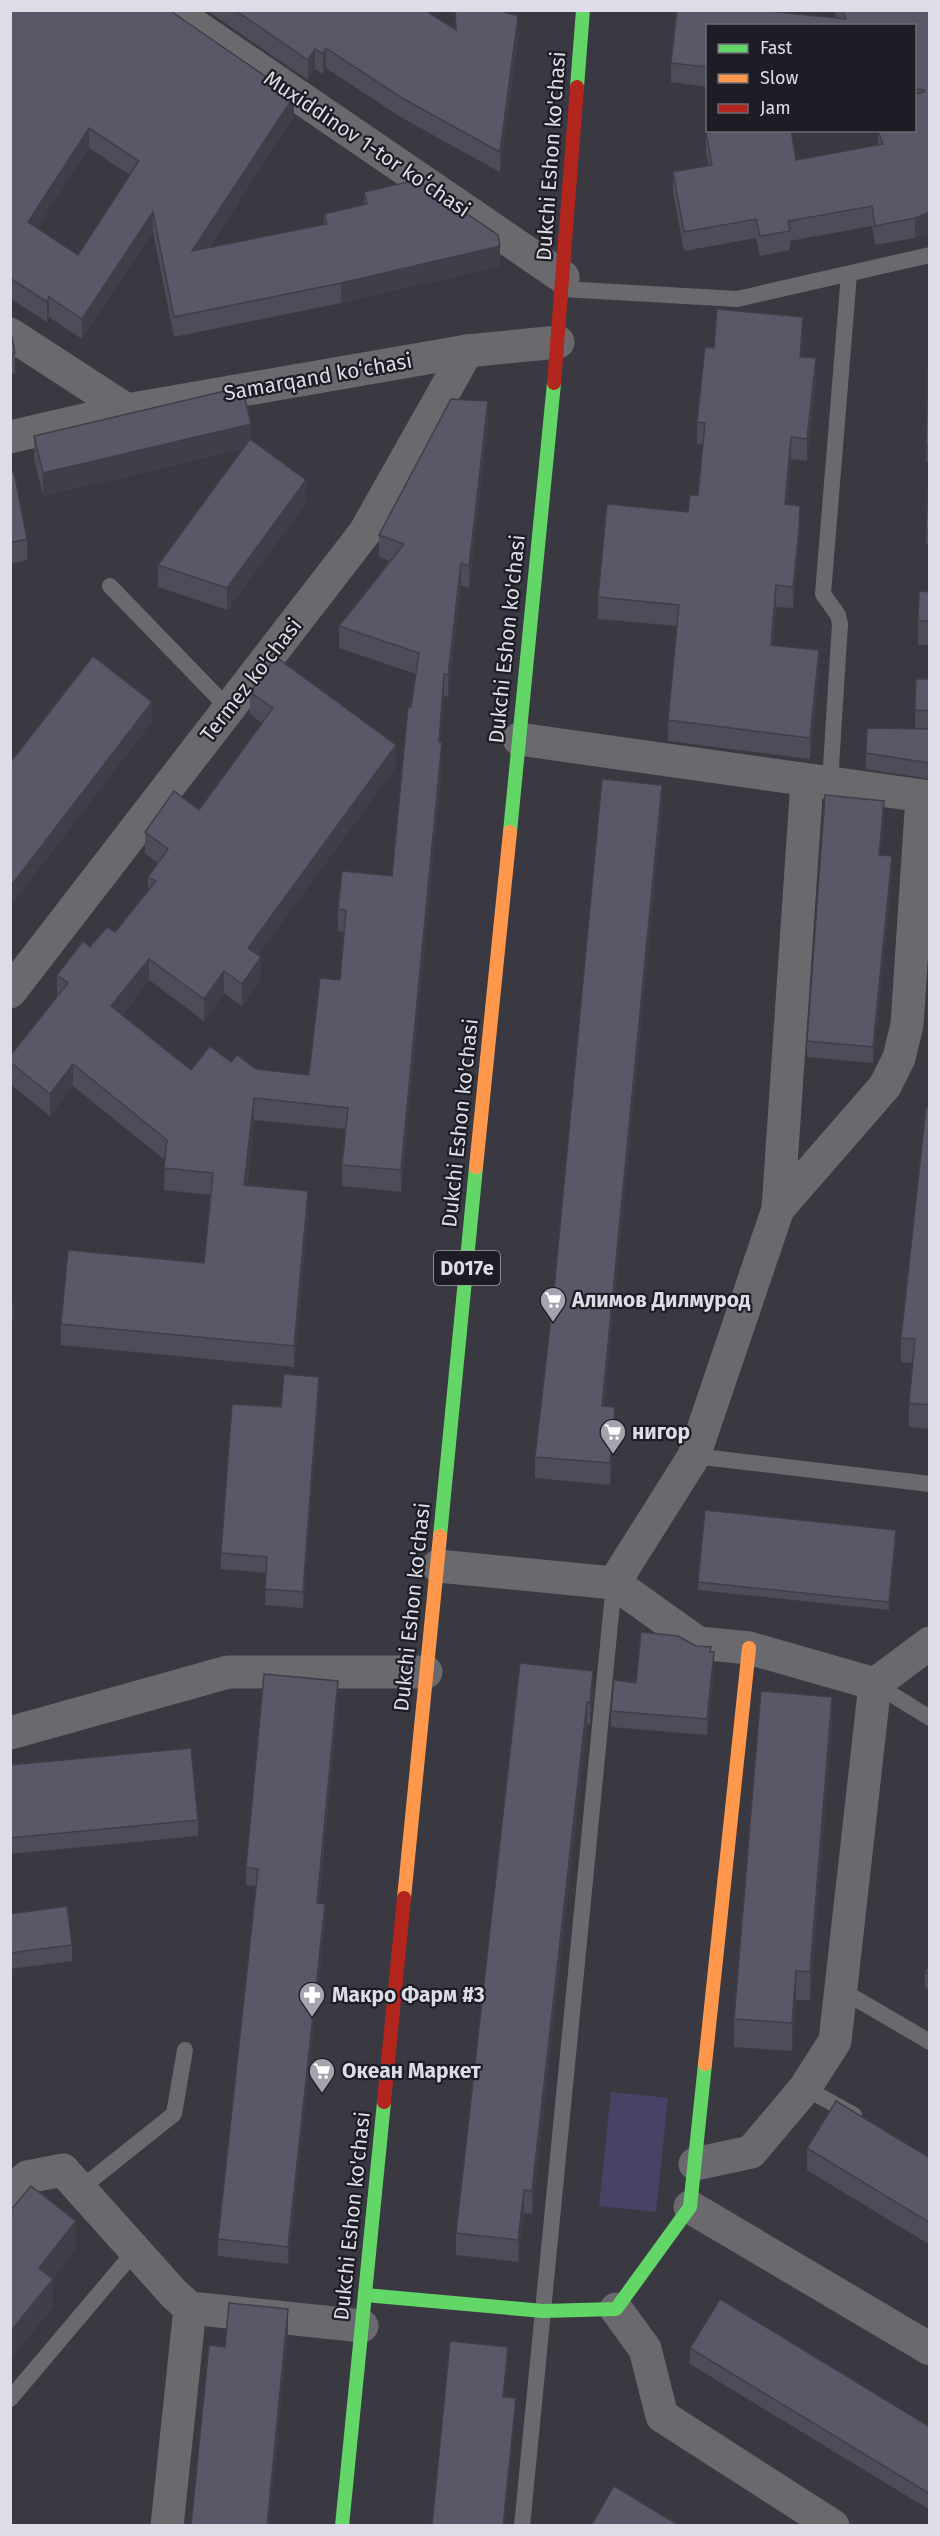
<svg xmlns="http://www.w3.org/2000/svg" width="940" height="2536" viewBox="0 0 940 2536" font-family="'Fira Sans',sans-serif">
<rect width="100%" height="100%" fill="#3a3942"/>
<path fill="#464366" d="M 611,2092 L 668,2098 L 656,2212 L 599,2206 Z"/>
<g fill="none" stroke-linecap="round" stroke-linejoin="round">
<g stroke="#6a696d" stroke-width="16">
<path d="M 562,289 L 737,299 L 930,255"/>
<path d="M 110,586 L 229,709"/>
<path d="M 830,783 L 840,624 L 838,615 L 823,594 L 849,274"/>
<path d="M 694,1456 L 930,1484"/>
<path d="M 875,1684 L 930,1718"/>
<path d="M 841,1990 L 930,2042"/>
<path d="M 805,2088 L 854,2115"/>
<path d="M 80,2189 L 174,2114 L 185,2050"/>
<path d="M 10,2399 L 135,2251"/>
<path d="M 522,2526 L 614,1583"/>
</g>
<g stroke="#6a696d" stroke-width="33">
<path d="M 172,10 L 563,277"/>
<path d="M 10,334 L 127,410"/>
<path d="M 10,437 L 127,410 L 467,351 L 558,342"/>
<path d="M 519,739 L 930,797"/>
<path d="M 10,992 L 365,532 L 467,351"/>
<path d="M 778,1209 L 885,1086 L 899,1058 L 907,1025 L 922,796"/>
<path d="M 438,1566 L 614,1583 L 698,1643 L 749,1648 L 875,1684 L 930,1643"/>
<path d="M 614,1583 L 694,1456 L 778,1209 L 807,781"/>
<path d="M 10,1733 L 228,1672 L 426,1672"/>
<path d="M 695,2164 L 751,2152 L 805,2088 L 835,2041 L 875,1684"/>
<path d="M 10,2195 L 27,2177 L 63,2170 L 175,2295 L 190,2308 L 362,2326"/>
<path d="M 690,2207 L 930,2349"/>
<path d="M 616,2309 L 645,2349 L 662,2416 L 833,2526"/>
<path d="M 167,2526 L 190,2308"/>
</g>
<g stroke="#63d668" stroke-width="14">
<path d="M 577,87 L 583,10"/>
<path d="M 510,832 L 554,383"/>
<path d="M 440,1536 L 476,1167"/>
<path d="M 365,2295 L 543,2311 L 616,2309 L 690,2207 L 705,2064"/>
<path d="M 342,2526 L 384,2102"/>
</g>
<g stroke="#ff974d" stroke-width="14">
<path d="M 476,1167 L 510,832"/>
<path d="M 404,1898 L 440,1536"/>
<path d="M 705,2064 L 749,1648"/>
</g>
<g stroke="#b3261e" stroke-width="14">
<path d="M 554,383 L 577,87"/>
<path d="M 384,2102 L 404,1898"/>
</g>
</g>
<g fill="#4d4c59" fill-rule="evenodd">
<path d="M 10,10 L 294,116 L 208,248 L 324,224 L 324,214 L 364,205 L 364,192 L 500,266 L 341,303 L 174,337 L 153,232 L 82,339 L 49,317 L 47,322 L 10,298 ZM 89,148 L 130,175 L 78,255 L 37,228 Z"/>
<path d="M 206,10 L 425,10 L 455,30 L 455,10 L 497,10 L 518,36 L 500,172 L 402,118 L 326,68 L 323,74 L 315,69 L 308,80 Z"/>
<path d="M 677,10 L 756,10 L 837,19 L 834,10 L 930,10 L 930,232 L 915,238 L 875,245 L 872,226 L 790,241 L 790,250 L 760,256 L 756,238 L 684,251 L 673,192 L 673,172 L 709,166 L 706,152 L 706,132 L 716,130 L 791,130 L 796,160 L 878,145 L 878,131 L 880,130 L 915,130 L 915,26 L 708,26 L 708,87 L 671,82 L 671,63 Z"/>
<path d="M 10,337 L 15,353 L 15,373 L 10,374 Z"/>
<path d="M 803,339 L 801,357 L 816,379 L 807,461 L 791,459 L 787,504 L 800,527 L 793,608 L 776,607 L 773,645 L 819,671 L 810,759 L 668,741 L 668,720 L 677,626 L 598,619 L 598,597 L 688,512 L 698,495 L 703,444 L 697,444 L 697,422 L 714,348 Z"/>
<path d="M 930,366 L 930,544 L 926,544 L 929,462 L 926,462 Z"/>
<path d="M 488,423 L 469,588 L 461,585 L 448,697 L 444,696 L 440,742 L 442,764 L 401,1192 L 342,1186 L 342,1165 L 346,1129 L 254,1120 L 247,1186 L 308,1213 L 294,1367 L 61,1345 L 61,1324 L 204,1263 L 211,1195 L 164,1190 L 165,1160 L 73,1086 L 50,1116 L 10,1084 L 10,1056 L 57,997 L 57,975 L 90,947 L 115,932 L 148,890 L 148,877 L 158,863 L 145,853 L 145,832 L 199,810 L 262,723 L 250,714 L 250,692 L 396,767 L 258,955 L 261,979 L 242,1006 L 224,993 L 204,1021 L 149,980 L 122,1015 L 191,1070 L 231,1062 L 256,1069 L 309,1075 L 340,980 L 344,932 L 338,931 L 338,909 L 392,876 L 411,707 L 416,674 L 339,648 L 339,626 L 390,561 L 379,557 L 379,535 Z"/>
<path d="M 34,436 L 251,440 L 306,503 L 227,610 L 158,587 L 158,565 L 243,449 L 43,496 L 34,459 Z"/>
<path d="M 10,473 L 27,539 L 27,560 L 10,564 Z"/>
<path d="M 930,592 L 930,645 L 918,645 L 918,621 Z"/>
<path d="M 916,679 L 930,679 L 930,779 L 866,769 L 866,753 L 915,729 Z"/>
<path d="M 662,807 L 604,1406 L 615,1429 L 610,1485 L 535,1478 L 535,1457 Z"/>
<path d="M 884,817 L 880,855 L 892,872 L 873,1063 L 807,1057 L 807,1041 Z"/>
<path d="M 930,1108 L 930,1429 L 909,1427 L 909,1403 L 913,1363 L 901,1362 L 901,1338 Z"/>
<path d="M 319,1393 L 303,1608 L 265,1605 L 266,1573 L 221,1569 L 221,1553 L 281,1407 Z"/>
<path d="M 896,1539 L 889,1610 L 698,1590 L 698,1582 Z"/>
<path d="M 696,1646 L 711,1652 L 714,1668 L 707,1735 L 611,1727 L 611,1711 L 636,1683 Z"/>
<path d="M 520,1663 L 593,1694 L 590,1725 L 587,1724 L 532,2214 L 524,2213 L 518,2262 L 456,2255 L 456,2233 Z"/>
<path d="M 338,1699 L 319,1903 L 325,1921 L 288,2264 L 218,2256 L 218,2239 L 256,1886 L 246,1885 L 246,1867 Z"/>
<path d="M 832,1725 L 810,2000 L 796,2000 L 792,2051 L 734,2047 L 734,2019 Z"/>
<path d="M 10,1765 L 198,1820 L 198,1836 L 10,1854 Z"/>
<path d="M 10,1914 L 72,1945 L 72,1961 L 10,1969 Z"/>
<path d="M 930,1965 L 930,1990 L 925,1988 L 925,1972 Z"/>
<path d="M 807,2148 L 930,2158 L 930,2245 L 807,2170 Z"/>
<path d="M 690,2348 L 930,2427 L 930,2510 L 690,2364 Z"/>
</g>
<g fill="#3f3e49">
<path d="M 518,16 L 518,36 L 500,172 L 500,152 Z"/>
<path d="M 326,48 L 326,68 L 323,74 L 323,54 Z"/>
<path d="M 315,49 L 315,69 L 308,80 L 308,60 Z"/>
<path d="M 294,96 L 294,116 L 192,271 L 192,251 Z"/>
<path d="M 89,128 L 89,148 L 28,242 L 28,222 Z"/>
<path d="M 153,212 L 153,232 L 82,339 L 82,319 Z"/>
<path d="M 930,212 L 930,232 L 915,238 L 915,218 Z"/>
<path d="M 500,246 L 500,266 L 341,303 L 341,283 Z"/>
<path d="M 49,297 L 49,317 L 47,322 L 47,302 Z"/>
<path d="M 803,317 L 803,339 L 800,378 L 800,357 Z"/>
<path d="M 816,358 L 816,379 L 807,461 L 807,439 Z"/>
<path d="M 488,401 L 488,423 L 469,588 L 469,566 Z"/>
<path d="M 251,424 L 251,447 L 43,496 L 43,473 Z"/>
<path d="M 791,437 L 791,459 L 785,526 L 785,504 Z"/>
<path d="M 306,480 L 306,503 L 227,610 L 227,588 Z"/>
<path d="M 800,506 L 800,527 L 793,608 L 793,587 Z"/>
<path d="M 461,563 L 461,585 L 448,697 L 448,675 Z"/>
<path d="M 776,585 L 776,607 L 771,667 L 771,645 Z"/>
<path d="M 819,650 L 819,671 L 810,759 L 810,738 Z"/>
<path d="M 444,674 L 444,696 L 439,764 L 439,742 Z"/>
<path d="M 152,702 L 152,722 L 10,907 L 10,887 Z"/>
<path d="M 442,742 L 442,764 L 401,1192 L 401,1170 Z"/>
<path d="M 396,745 L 396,767 L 248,969 L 248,948 Z"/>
<path d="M 662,785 L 662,807 L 602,1428 L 602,1406 Z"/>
<path d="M 884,801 L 884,817 L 879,871 L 879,855 Z"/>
<path d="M 892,856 L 892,872 L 873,1063 L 873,1047 Z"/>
<path d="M 261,957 L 261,979 L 242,1006 L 242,984 Z"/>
<path d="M 149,959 L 149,980 L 111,1028 L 111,1006 Z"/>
<path d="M 224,971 L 224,993 L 204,1021 L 204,999 Z"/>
<path d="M 73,1064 L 73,1086 L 50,1116 L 50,1094 Z"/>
<path d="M 254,1098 L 254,1120 L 244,1207 L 244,1185 Z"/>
<path d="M 308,1191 L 308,1213 L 294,1367 L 294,1346 Z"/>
<path d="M 13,1301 L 13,1323 L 10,1327 L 10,1305 Z"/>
<path d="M 319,1377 L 319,1393 L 303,1608 L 303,1592 Z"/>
<path d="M 615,1407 L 615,1429 L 610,1485 L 610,1463 Z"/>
<path d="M 896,1530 L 896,1539 L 889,1610 L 889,1602 Z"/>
<path d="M 714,1652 L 714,1668 L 707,1735 L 707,1719 Z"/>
<path d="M 593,1671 L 593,1694 L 590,1725 L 590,1702 Z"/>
<path d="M 338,1681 L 338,1699 L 317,1920 L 317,1903 Z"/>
<path d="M 832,1697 L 832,1725 L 810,2000 L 810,1972 Z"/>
<path d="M 587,1702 L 587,1724 L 532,2214 L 532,2191 Z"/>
<path d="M 325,1904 L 325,1921 L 288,2264 L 288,2247 Z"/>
<path d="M 796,1971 L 796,2000 L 792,2051 L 792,2023 Z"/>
<path d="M 524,2190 L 524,2213 L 518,2262 L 518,2240 Z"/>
<path d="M 76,2221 L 76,2249 L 53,2279 L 53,2307 L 10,2360 L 10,2332 L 39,2268 Z"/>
<path d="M 288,2309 L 288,2337 L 269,2526 L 267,2526 Z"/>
<path d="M 508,2347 L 508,2356 L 503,2405 L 503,2397 Z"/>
<path d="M 516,2398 L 516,2407 L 504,2526 L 503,2526 Z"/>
</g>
<g fill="#5a5868" stroke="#3f3e49" stroke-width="1.5" fill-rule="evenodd">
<path d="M 10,10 L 169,10 L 294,96 L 192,251 L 327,224 L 324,214 L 367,204 L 364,192 L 417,180 L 498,235 L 500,246 L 341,283 L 174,317 L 153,212 L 82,319 L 49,297 L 47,302 L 10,278 ZM 89,128 L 139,161 L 78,255 L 28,222 Z"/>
<path d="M 235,10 L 425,10 L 456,30 L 455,10 L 497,10 L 518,16 L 500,152 L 402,98 L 326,48 L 323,54 L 315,49 L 308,60 Z"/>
<path d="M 677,10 L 756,10 L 846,19 L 842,10 L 930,10 L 930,212 L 915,218 L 875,226 L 872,206 L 788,221 L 790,231 L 760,236 L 756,219 L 684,232 L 673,172 L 712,165 L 706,132 L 716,130 L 791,130 L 796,160 L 883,144 L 878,131 L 880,130 L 915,130 L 915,94 L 924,92 L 924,90 L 915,89 L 915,26 L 708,26 L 708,67 L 671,63 Z"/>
<path d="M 717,309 L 803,317 L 800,357 L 816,358 L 807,439 L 791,437 L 785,504 L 800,506 L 799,530 L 793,587 L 776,585 L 771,645 L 819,650 L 810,738 L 668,720 L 679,605 L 598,597 L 607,504 L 688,512 L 690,495 L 698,495 L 705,423 L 697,422 L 705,347 L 714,348 Z"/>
<path d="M 10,337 L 12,337 L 15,353 L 10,354 Z"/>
<path d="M 928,366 L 930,366 L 930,446 L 926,446 Z"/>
<path d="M 242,387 L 251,424 L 43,473 L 34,436 Z"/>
<path d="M 451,399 L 488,401 L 469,566 L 461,563 L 448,675 L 444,674 L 439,742 L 442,742 L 401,1170 L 342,1165 L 348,1108 L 254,1098 L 244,1185 L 308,1191 L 294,1346 L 61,1324 L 68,1250 L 204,1263 L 213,1173 L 164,1168 L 167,1140 L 73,1064 L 50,1094 L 10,1062 L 10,1056 L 68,983 L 57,975 L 83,941 L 90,947 L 107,927 L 115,932 L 156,881 L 148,877 L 168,849 L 145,832 L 174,791 L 199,810 L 273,708 L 250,692 L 276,657 L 396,745 L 248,948 L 261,957 L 242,984 L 224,971 L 204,999 L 149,959 L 111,1006 L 191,1070 L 210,1046 L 231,1062 L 237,1055 L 256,1069 L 309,1075 L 320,978 L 340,980 L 346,910 L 338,909 L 342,871 L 392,876 L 408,707 L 411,707 L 419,653 L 339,626 L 404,544 L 379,535 Z"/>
<path d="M 250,439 L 306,480 L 227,588 L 158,565 Z"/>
<path d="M 930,452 L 930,528 L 926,528 Z"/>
<path d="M 14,472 L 27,539 L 10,543 L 10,473 Z"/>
<path d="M 919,591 L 930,592 L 930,621 L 918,621 Z"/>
<path d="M 93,656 L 152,702 L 10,887 L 10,763 Z"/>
<path d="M 916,679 L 930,679 L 930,711 L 915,710 Z"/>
<path d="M 867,728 L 930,729 L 930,763 L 866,753 Z"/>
<path d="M 602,779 L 662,785 L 602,1406 L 615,1407 L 610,1463 L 535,1457 L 553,1301 Z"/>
<path d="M 825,795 L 884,801 L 879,855 L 892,856 L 873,1047 L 807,1041 Z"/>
<path d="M 926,1108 L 930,1108 L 930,1405 L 909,1403 L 915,1339 L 901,1338 Z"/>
<path d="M 284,1374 L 319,1377 L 303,1592 L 265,1589 L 267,1557 L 221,1553 L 232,1404 L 281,1407 Z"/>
<path d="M 705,1510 L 896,1530 L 889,1602 L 698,1582 Z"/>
<path d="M 641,1632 L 678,1636 L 696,1646 L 711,1647 L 710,1652 L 714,1652 L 707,1719 L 611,1711 L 614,1680 L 636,1683 Z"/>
<path d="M 520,1663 L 593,1671 L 590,1702 L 587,1702 L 532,2191 L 524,2190 L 518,2240 L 456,2233 Z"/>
<path d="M 264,1674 L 338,1681 L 317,1903 L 325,1904 L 288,2247 L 218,2239 L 258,1869 L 246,1867 Z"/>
<path d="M 761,1691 L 832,1697 L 810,1972 L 796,1971 L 792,2023 L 734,2019 Z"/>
<path d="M 191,1748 L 198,1820 L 10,1838 L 10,1765 Z"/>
<path d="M 67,1906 L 72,1945 L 10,1953 L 10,1914 Z"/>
<path d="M 930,1965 L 930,1975 L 925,1972 Z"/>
<path d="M 836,2101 L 930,2158 L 930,2223 L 807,2148 Z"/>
<path d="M 31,2186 L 76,2221 L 39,2268 L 53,2279 L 10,2332 L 10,2211 Z"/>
<path d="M 720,2299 L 930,2427 L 930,2494 L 690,2348 Z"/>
<path d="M 229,2303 L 288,2309 L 267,2526 L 191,2526 L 209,2345 L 225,2347 Z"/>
<path d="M 450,2341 L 508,2347 L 503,2397 L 516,2398 L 503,2526 L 432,2526 Z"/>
<path d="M 614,2486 L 680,2526 L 591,2526 Z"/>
</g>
<defs>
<g id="supermarket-pin" transform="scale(1.35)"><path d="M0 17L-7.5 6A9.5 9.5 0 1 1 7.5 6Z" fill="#a4a4ae" stroke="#1e1d25"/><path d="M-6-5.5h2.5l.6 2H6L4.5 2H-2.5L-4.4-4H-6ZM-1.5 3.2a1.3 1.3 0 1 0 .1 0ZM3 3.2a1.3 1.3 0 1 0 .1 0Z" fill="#fff"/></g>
<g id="pharmacy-pin" transform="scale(1.35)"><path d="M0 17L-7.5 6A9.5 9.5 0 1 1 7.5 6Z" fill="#a4a4ae" stroke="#1e1d25"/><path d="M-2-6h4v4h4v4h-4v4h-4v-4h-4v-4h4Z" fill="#fff"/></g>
</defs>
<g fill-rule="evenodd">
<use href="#supermarket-pin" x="553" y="1300"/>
<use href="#supermarket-pin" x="613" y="1432"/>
<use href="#pharmacy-pin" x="312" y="1995"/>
<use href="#supermarket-pin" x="322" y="2071"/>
</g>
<g text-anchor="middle" stroke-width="4.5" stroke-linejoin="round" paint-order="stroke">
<rect fill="#1e1d25" stroke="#a4a3ae" stroke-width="1.5" x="434" y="1251" width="66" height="34" rx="4.5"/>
<g font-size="20" font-weight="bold" fill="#dddde8">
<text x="467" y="1275">D017e</text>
</g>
<g font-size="21" fill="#dddde8" stroke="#1e1d25">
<text transform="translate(367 144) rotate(34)" y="7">Muxiddinov 1-tor koʻchasi</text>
<text transform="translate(551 156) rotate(-86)" y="7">Dukchi Eshon ko'chasi</text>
<text transform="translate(318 377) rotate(-10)" y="7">Samarqand ko‘chasi</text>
<text transform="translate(507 639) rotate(-84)" y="7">Dukchi Eshon ko'chasi</text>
<text transform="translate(251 680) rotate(-52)" y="7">Termez ko'chasi</text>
<text transform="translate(460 1123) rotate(-84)" y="7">Dukchi Eshon ko'chasi</text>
<text transform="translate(412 1607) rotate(-84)" y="7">Dukchi Eshon ko'chasi</text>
<text transform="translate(352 2216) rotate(-84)" y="7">Dukchi Eshon ko'chasi</text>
</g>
<g font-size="21" font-weight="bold" fill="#dddde8" stroke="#1e1d25" text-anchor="start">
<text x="572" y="1307">Алимов Дилмурод</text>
<text x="632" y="1439">нигор</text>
<text x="332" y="2002">Макро Фарм #3</text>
<text x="342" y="2078">Океан Маркет</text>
</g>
</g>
<rect width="940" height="2536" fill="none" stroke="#dddde8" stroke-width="24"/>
<rect x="706" y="24" width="210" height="108" fill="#1e1d25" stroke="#6a6a73" stroke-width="1.5"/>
<rect x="718" y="44" width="30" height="9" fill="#63d668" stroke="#6a6a73" stroke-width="1.5"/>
<text x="760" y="54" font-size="18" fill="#dddde8">Fast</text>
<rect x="718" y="74" width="30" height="9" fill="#ff974d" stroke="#6a6a73" stroke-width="1.5"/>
<text x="760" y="84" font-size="18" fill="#dddde8">Slow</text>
<rect x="718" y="104" width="30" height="9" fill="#b3261e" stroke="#6a6a73" stroke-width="1.5"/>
<text x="760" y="114" font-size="18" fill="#dddde8">Jam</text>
</svg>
